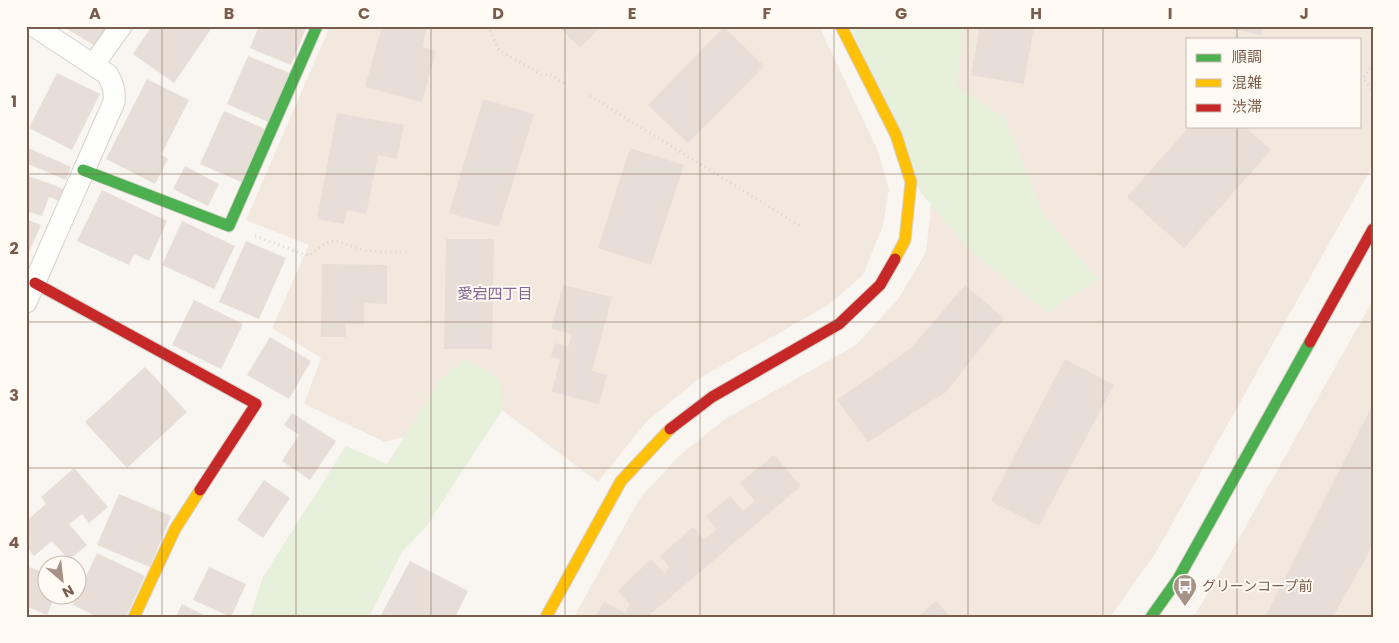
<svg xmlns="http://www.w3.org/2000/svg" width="1399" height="643" viewBox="0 0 1399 643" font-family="Poppins,'Noto Sans JP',sans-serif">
<rect width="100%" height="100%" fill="#f9f5f0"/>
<g fill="#f2e8de" fill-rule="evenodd">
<path d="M 330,26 L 819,26 L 877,149 L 889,189 L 883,225 L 863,275 L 828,305 L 700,378 L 647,421 L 598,482 L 502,410 L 385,442 L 304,404 L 321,358 L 272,328 L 309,245 L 246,220 Z"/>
<path d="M 867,26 L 1373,26 L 1373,165 L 1155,554 L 1110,617 L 574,617 L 640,498 L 680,455 L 725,419 L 856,345 L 899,298 L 926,252 L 930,218 L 932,185 ZM 1188,39 L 1360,39 L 1360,126 L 1188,126 Z"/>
<path d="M 1373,300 L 1373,617 L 1193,617 L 1206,597 Z"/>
</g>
<g fill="#e7f0db">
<path d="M 850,26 L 964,26 L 957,87 L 1005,118 L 1043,213 L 1097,279 L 1048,312 L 970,251 L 921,193 Z"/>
<path d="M 465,358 L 499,379 L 503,409 L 426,527 L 402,552 L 369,617 L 250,617 L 263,577 L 346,446 L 387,464 L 441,379 Z"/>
</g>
<g fill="#e6ded7">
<path d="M 62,26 L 110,26 L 97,47 Z"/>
<path d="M 152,26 L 213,26 L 174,83 L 133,54 Z"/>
<path d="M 259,26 L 307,26 L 291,65 L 250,48 Z"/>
<path d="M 382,26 L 427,26 L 422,47 L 436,51 L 422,102 L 365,87 Z"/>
<path d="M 558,26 L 601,26 L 580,48 Z"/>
<path d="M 980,26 L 1034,26 L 1024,84 L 971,75 Z"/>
<path d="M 1217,26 L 1263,26 L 1261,35 Z"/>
<path d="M 724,27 L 764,66 L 688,143 L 648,105 Z"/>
<path d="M 248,56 L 290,73 L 268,122 L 227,104 Z"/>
<path d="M 57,73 L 100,94 L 72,150 L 29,128 Z"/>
<path d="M 147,79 L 189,100 L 161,155 L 168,159 L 155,184 L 106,159 Z"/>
<path d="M 483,99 L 534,114 L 499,227 L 449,213 Z"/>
<path d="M 224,111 L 265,129 L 241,182 L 200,164 Z"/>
<path d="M 337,113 L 404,125 L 397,159 L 378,155 L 366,214 L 347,210 L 344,224 L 317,219 Z"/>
<path d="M 1190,126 L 1244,126 L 1271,150 L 1184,248 L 1127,197 Z"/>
<path d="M 26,147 L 71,167 L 66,180 L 26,163 Z"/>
<path d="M 630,148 L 684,165 L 651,265 L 598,248 Z"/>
<path d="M 185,166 L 219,184 L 208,206 L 173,189 Z"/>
<path d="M 26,175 L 64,189 L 59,201 L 49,197 L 42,216 L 26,211 Z"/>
<path d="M 102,190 L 167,221 L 149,261 L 134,254 L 129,265 L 77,241 Z"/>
<path d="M 26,219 L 41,225 L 26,259 Z"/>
<path d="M 182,221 L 235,246 L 214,289 L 162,265 Z"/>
<path d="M 446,239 L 494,239 L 492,349 L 444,349 Z"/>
<path d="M 246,241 L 286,258 L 259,319 L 219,302 Z"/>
<path d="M 322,264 L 387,265 L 387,304 L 364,303 L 364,324 L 346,324 L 346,337 L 321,337 Z"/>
<path d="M 563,285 L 612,297 L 592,371 L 607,375 L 599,404 L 552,392 L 560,359 L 551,357 L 555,343 L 568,347 L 572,334 L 551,329 Z"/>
<path d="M 965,285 L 1004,318 L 946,392 L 868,442 L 837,400 L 911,348 Z"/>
<path d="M 194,300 L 243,324 L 221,369 L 172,345 Z"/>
<path d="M 270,337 L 311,361 L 289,399 L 247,375 Z"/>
<path d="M 1065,359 L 1114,385 L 1039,526 L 991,501 Z"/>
<path d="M 145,367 L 187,412 L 127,468 L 85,422 Z"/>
<path d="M 1373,404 L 1373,545 L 1333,617 L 1265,617 Z"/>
<path d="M 292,413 L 336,441 L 310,480 L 282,461 L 299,435 L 284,425 Z"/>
<path d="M 774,455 L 801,486 L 647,617 L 595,617 L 604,602 L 625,613 L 630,604 L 618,591 L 651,559 L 665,574 L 669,567 L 660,556 L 693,527 L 704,540 L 717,529 L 706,516 L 730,496 L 743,511 L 755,501 L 740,483 Z"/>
<path d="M 74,468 L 108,507 L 89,523 L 82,514 L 69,524 L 87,545 L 69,560 L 52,541 L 34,556 L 26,546 L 26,521 L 46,504 L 41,497 Z"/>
<path d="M 264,480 L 290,498 L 263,538 L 237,520 Z"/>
<path d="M 119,494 L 171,516 L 150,567 L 97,545 Z"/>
<path d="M 97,553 L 145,576 L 126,617 L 98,617 L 73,605 Z"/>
<path d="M 410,561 L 468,591 L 455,617 L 380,617 Z"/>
<path d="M 26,566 L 48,574 L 48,596 L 55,596 L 47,615 L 26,606 Z"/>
<path d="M 209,567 L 246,584 L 231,617 L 193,600 Z"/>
<path d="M 936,601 L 951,617 L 918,617 Z"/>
<path d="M 182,604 L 208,617 L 176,617 Z"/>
</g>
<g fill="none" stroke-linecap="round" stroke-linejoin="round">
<g stroke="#d7d1cb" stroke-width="23">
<g id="street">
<path d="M 94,64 L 121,26"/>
<path d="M 26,302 L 114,102 C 115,90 113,84 107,74 L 34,26"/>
</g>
</g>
<g stroke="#d9d2cb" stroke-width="13">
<g id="fast">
<path d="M 83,170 L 229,226 L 317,26"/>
<path d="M 1151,617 L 1178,579 L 1310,342"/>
</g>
</g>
<g stroke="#d9d2cb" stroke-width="13">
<g id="slow">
<path d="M 841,26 L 896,135 L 911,182 L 905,240 L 895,259"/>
<path d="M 134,617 L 175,529 L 200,490"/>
<path d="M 546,617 L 621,481 L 670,429"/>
</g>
</g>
<g stroke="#d9d2cb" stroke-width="13">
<g id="jam">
<path d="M 35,283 L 256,404 L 200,490"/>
<path d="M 1310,342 L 1373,229"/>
<path d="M 670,429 L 712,397 L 839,324 L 880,285 L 895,259"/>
</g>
</g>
<g stroke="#dcd5d0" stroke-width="3" stroke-dasharray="1 4" stroke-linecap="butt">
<path d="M 488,26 L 499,50 L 542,75 L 550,74 L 567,85"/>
<path d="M 1373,64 L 1363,78 L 1373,91"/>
<path d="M 590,96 L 802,227"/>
<path d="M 255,236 L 309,256 C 337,232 334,242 364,250 C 377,253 394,251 407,252"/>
</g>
<use href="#street" stroke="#fefefd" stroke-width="21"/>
<use href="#fast" stroke="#4caf50" stroke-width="11"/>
<use href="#slow" stroke="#ffc107" stroke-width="11"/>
<use href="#jam" stroke="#c62828" stroke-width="11"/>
</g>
<path fill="none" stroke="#7a5c4d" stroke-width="1" stroke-opacity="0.55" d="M 162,26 L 162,617M 296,26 L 296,617M 431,26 L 431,617M 565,26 L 565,617M 700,26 L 700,617M 834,26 L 834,617M 968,26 L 968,617M 1103,26 L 1103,617M 1237,26 L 1237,39M 1237,126 L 1237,617M 26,174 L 1373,174M 26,322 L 1373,322M 26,468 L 1373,468"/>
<defs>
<g id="bus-pin" transform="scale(1.25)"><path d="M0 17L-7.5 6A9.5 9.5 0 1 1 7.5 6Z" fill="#a69286" stroke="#fffaf3"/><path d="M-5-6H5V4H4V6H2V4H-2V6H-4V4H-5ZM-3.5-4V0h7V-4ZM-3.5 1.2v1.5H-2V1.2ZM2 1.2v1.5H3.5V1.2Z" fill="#fff"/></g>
</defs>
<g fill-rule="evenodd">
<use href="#bus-pin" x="1185" y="586"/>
</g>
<g text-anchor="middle" stroke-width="4" stroke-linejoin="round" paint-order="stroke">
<g font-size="14" fill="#7a5c4d" stroke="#fffaf3" text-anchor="start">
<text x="1202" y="591">グリーンコープ前</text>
</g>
<g font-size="15" fill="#846695" stroke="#fffaf3">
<text x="495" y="299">愛宕四丁目</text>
</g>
</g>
<rect width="1399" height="643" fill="none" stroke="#fffaf3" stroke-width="55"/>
<rect x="1186" y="38" width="175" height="90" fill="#fffaf3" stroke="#cabbb1"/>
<rect x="1196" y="54" width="25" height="8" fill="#4caf50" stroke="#cabbb1"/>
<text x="1232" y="62" font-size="15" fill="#7a5c4d">順調</text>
<rect x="1196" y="79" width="25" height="8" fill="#ffc107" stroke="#cabbb1"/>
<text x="1232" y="88" font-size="15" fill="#7a5c4d">混雑</text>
<rect x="1196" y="104" width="25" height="8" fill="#c62828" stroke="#cabbb1"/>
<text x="1232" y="112" font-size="15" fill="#7a5c4d">渋滞</text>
<g transform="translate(62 580) rotate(152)"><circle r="24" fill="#fffaf3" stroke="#cabbb1"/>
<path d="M0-4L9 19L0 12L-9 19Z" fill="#a69286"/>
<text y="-8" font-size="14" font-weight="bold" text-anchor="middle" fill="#7a5c4d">N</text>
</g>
<rect x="28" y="28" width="1344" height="588" fill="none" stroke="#7a5c4d" stroke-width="2"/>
<g font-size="16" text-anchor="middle" font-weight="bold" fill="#7a5c4d">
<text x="95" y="19">A</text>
<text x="229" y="19">B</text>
<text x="364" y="19">C</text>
<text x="498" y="19">D</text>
<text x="632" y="19">E</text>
<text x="767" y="19">F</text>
<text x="901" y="19">G</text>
<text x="1036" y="19">H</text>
<text x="1170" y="19">I</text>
<text x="1304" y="19">J</text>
<text x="14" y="107">1</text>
<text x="14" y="254">2</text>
<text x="14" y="401">3</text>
<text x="14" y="548">4</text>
</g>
</svg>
